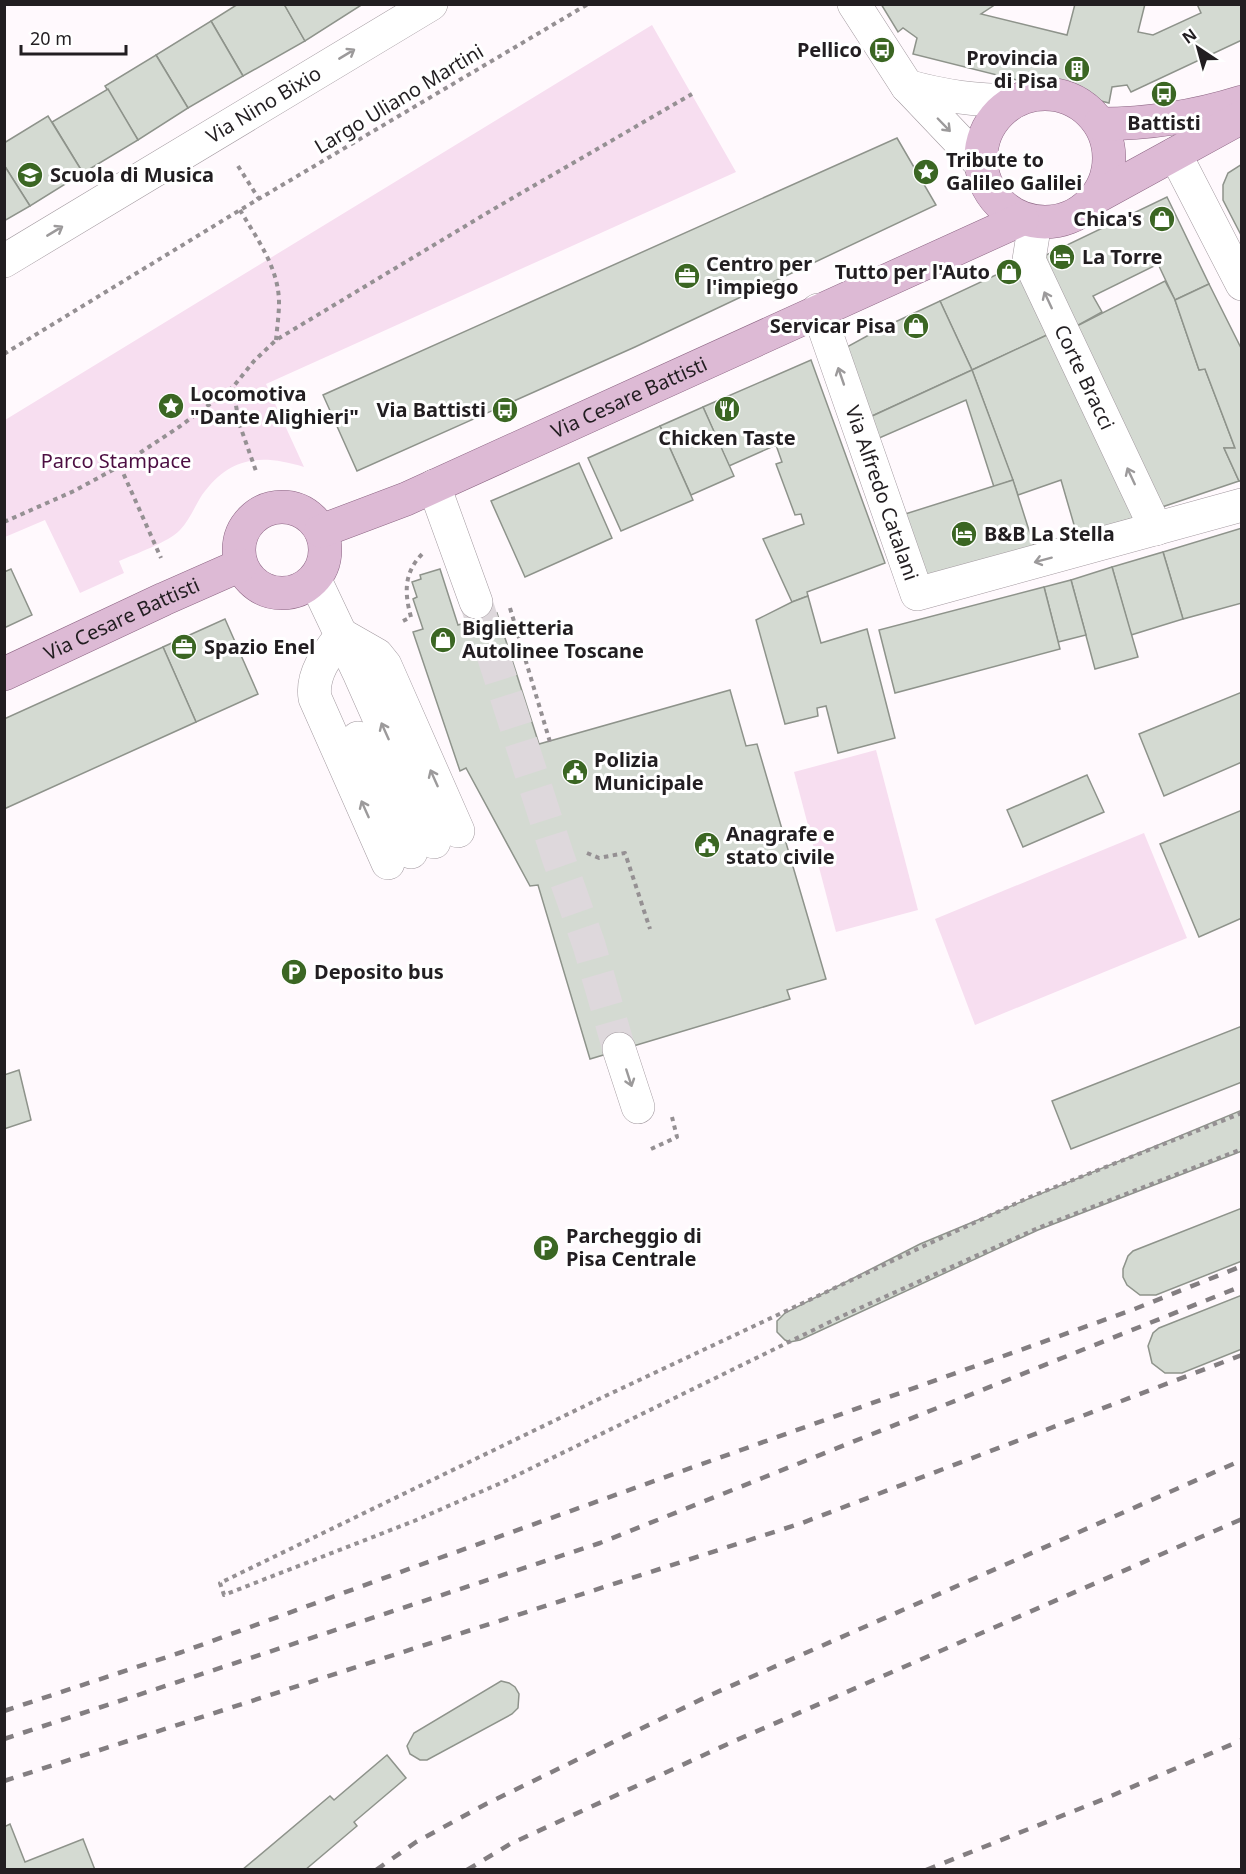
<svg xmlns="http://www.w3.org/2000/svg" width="1246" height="1874" viewBox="0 0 1246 1874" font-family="'Noto Sans',sans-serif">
<rect width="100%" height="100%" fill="#fff9fd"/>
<g fill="#f7def0">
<path d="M 652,25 L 736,172 L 266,384 L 304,467 C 261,454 230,456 202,495 C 195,506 189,521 180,530 C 169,542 135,554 119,561 L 124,573 L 80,593 L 45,520 L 5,537 L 5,420 Z"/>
<path d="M 876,750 L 918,910 L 836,932 L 794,772 Z"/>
<path d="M 1144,833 L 1187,938 L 975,1025 L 935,919 Z"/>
</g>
<g fill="#d4dad2" stroke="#8e938b" stroke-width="1.5">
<path d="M 238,4 L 284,4 L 305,41 L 243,76 L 211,21 Z"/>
<path d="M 284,4 L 363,4 L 305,41 Z"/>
<path d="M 881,4 L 996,4 L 981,14 L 1067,35 L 1075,4 L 1145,4 L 1138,32 L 1153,35 L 1201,13 L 1197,4 L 1242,4 L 1242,40 L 1131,92 L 1127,85 L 1112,87 L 1109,103 L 913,54 L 917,38 L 903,28 L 898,32 Z"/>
<path d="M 211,21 L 243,76 L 188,108 L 156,55 Z"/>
<path d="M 156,55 L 188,108 L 138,140 L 105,86 Z"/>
<path d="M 108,89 L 138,140 L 83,173 L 52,122 Z"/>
<path d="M 48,116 L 83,173 L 30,206 L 4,165 L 4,143 Z"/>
<path d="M 897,138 L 936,205 L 635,347 L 357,471 L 323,395 Z"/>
<path d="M 1242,164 L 1242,237 L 1223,200 L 1223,185 L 1228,173 Z"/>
<path d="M 4,165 L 30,206 L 4,221 Z"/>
<path d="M 1167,197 L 1209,284 L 1175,300 L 1158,264 L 1093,296 L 1102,312 L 1073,328 L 1040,258 Z"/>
<path d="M 1015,266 L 1047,335 L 972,370 L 940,301 Z"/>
<path d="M 1165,281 L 1175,300 L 1199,370 L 1205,369 L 1235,448 L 1224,448 L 1239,481 L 1162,507 L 1073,328 Z"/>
<path d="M 1209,284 L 1242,350 L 1242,480 L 1239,481 L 1224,448 L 1235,448 L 1205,369 L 1199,370 L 1175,300 Z"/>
<path d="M 940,301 L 972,370 L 870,417 L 845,348 L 878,330 Z"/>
<path d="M 1047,335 L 1137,517 L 1077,535 L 1061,480 L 1018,495 L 972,370 Z"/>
<path d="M 811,360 L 885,563 L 807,592 L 808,596 L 792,602 L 763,539 L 804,524 L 801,514 L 795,515 L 776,464 L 782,462 L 776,445 L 729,466 L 703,407 Z"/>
<path d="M 972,370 L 1013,480 L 994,487 L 966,400 L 877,439 L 870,417 Z"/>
<path d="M 703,407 L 734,476 L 691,495 L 660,426 Z"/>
<path d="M 660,426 L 693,500 L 621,531 L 588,458 Z"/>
<path d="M 579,463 L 612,538 L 525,577 L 491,501 Z"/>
<path d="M 1013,480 L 1034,546 L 922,580 L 902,515 Z"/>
<path d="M 1242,528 L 1242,603 L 1183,619 L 1163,552 Z"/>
<path d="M 1163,552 L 1183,619 L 1131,635 L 1112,567 Z"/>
<path d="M 1112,567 L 1138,657 L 1095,669 L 1071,580 Z"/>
<path d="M 11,569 L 32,615 L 4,628 L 4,572 Z"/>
<path d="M 440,569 L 458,625 L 497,613 L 539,744 L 730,690 L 746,746 L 757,744 L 826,979 L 787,990 L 790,999 L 590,1059 L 538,885 L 530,886 L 466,768 L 460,771 L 413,632 L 423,629 L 413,599 L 417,597 L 412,582 L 421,579 L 420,575 Z"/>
<path d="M 1071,580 L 1086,635 L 1058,642 L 1044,587 Z"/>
<path d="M 1044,587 L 1060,649 L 895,693 L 879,630 Z"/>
<path d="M 808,596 L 821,643 L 867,629 L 895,738 L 838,753 L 826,706 L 817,708 L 818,716 L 785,724 L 756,620 L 792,602 Z"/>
<path d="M 225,619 L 258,694 L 196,722 L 163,647 Z"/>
<path d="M 163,647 L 196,722 L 4,809 L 4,719 Z"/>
<path d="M 1242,692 L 1242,762 L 1164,796 L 1139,734 Z"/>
<path d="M 1087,775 L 1104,812 L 1023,847 L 1007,810 Z"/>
<path d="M 1242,810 L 1242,918 L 1199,937 L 1160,844 Z"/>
<path d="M 1242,1026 L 1242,1082 L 1071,1149 L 1052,1101 Z"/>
<path d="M 19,1070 L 31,1120 L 4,1129 L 4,1075 Z"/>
<path d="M 1242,1110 L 1242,1151 L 1038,1230 L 800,1340 L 790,1342 L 785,1340 L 777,1332 L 777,1321 L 785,1313 L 920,1244 Z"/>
<path d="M 1242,1208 L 1242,1261 L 1156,1295 L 1140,1295 L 1127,1285 L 1123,1277 L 1123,1269 L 1128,1256 L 1133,1251 Z"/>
<path d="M 1242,1295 L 1242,1349 L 1182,1373 L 1165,1373 L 1152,1363 L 1148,1346 L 1153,1333 L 1159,1328 Z"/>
<path d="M 501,1681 L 509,1683 L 515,1687 L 519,1694 L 518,1708 L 512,1714 L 427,1760 L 420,1760 L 410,1754 L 407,1746 L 414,1733 Z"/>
<path d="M 387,1755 L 406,1778 L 354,1822 L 357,1826 L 305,1870 L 242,1870 L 330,1796 L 334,1800 Z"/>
<path d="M 10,1824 L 25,1862 L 83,1839 L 95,1870 L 4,1870 L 4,1827 Z"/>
</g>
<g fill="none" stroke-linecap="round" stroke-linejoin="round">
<path stroke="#ded8dc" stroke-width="33" stroke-dasharray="33 16" stroke-linecap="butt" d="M 476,602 L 558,857 L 589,945 L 619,1049"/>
<g stroke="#a2999f" stroke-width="34">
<g id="minor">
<path d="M 854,4 L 907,86 L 981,164"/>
<path d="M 907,86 C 946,97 975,100 1015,101"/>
<path d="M 1175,154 L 1242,284"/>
<path id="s1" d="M 1035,222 L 1029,260 L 1156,529"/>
<path id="s2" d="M 4,261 L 431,4"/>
<path id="s3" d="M 818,310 L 917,594 L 1242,505"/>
<path d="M 434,486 L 476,602"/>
<path d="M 315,580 L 360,675 L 434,842"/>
<path d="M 342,635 C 328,653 311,674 315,698 L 388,863"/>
<path d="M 342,635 L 377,655 L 385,665 L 458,831"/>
<path d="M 358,738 L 411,852"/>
<path d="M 619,1049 L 638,1107"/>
</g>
</g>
<g stroke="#8d6684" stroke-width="34">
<g id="major">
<circle cx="1045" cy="158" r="64"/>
<path d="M 1100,124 C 1149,124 1194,117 1242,102"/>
<path d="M 1098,196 L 1242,117"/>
<circle cx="282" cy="550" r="43"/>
<path id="s4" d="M 321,531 L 406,499 L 1022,219"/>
<path id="s5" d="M 4,674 L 164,599 L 241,565"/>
</g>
</g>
<g stroke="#959093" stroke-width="4" stroke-dasharray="4.5 4.5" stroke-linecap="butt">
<path d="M 238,166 L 259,199"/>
<path d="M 240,210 C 257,239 279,268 279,303 C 279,315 277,328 276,340"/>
<path d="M 4,354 L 240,210 L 588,4"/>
<path d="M 233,388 L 239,423 L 257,474"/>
<path d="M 120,466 L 161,558"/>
<path d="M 4,522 L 74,491 L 120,466 L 179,427 L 233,387 L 254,361 L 276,340 L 492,210 L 692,94"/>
<path d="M 510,608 L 550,742"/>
<path d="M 403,621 L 411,617 C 404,592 404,572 423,553"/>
<path d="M 587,853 L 599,858 L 625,853 L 650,929"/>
<path d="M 1242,1113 L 1030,1197 L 926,1245 L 599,1399 L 220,1583 L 224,1595 L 414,1521 L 501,1483 L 840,1317 L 1038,1228 L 1242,1149"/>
<path d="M 651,1149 L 677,1137 L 672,1117"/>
</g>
<use href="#minor" stroke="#fff" stroke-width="33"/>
<use href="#major" stroke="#ddbad5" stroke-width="33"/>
<g stroke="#837e81" stroke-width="4.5" stroke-dasharray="10 10" stroke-linecap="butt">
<path d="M 4,1711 L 182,1652 L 417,1566 L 1132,1310 L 1242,1266"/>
<path d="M 4,1739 L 600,1543 L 1242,1286"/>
<path d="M 4,1781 L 802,1523 L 1242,1355"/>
<path d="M 376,1870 L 416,1842 L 486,1804 L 706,1697 L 1242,1460"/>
<path d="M 467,1870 L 510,1844 L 730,1743 L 1242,1519"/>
<path d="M 926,1870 L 1104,1799 L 1242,1740"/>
</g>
</g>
<defs><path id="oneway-shaft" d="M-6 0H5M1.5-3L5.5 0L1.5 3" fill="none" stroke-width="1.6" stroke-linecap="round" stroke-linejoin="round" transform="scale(1.5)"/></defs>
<g stroke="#9c9a9b">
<use href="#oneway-shaft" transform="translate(347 54) rotate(-31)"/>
<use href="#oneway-shaft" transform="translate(944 125) rotate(46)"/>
<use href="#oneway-shaft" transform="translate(55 231) rotate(-31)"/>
<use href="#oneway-shaft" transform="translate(1048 300) rotate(-115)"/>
<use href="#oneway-shaft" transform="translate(841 376) rotate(-109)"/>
<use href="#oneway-shaft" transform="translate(1131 476) rotate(-115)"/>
<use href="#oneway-shaft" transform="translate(1043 560) rotate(165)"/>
<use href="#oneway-shaft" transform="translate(385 731) rotate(-114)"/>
<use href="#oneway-shaft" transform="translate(434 778) rotate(-114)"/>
<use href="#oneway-shaft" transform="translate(365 809) rotate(-114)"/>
<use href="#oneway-shaft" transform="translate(629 1078) rotate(72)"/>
</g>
<defs>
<g id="bus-disc" transform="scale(1.35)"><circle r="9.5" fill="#3b6623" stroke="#fff"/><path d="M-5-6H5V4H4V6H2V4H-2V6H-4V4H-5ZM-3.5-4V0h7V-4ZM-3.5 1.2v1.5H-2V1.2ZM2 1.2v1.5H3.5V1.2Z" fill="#fff"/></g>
<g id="building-disc" transform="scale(1.35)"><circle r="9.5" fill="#3b6623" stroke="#fff"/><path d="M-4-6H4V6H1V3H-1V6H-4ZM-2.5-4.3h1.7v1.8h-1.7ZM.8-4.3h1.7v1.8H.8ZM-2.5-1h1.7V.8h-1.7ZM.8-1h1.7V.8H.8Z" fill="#fff"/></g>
<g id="sight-disc" transform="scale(1.35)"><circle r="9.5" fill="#3b6623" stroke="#fff"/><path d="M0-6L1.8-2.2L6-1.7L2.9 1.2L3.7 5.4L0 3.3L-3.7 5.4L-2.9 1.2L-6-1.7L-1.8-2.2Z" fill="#fff"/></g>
<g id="school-disc" transform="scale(1.35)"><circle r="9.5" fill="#3b6623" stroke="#fff"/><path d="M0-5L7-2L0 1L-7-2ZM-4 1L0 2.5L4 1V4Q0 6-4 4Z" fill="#fff"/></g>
<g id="shop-disc" transform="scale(1.35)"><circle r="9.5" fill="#3b6623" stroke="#fff"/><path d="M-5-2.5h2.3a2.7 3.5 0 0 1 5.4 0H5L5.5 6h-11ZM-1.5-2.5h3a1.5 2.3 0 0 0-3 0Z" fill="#fff"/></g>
<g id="hotel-disc" transform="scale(1.35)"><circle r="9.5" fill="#3b6623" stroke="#fff"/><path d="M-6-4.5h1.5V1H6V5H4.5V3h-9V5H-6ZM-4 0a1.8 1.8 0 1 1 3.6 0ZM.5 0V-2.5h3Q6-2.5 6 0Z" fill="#fff"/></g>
<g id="office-disc" transform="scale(1.35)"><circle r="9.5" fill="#3b6623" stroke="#fff"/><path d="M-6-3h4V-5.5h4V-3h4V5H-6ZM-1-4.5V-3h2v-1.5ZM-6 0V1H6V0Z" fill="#fff"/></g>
<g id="restaurant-disc" transform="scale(1.35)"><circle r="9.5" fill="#3b6623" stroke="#fff"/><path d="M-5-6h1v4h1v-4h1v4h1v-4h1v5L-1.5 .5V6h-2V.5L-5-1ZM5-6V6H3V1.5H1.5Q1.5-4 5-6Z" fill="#fff"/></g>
<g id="civic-disc" transform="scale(1.35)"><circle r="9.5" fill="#3b6623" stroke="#fff"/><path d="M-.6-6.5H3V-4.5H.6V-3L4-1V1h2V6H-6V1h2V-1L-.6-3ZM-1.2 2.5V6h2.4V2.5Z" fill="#fff"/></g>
<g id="parking-disc" transform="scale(1.35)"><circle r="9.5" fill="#3b6623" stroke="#fff"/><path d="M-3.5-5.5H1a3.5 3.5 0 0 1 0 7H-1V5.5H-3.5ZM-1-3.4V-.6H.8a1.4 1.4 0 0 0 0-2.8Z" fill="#fff"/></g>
</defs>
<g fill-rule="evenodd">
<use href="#bus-disc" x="882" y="50"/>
<use href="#building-disc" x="1077" y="69"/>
<use href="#bus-disc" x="1164" y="94"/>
<use href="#sight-disc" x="926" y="172"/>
<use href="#school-disc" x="30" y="175"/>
<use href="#shop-disc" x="1162" y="219"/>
<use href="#hotel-disc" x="1062" y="257"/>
<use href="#shop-disc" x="1009" y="272"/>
<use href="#office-disc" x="687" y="276"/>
<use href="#shop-disc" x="916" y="326"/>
<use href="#sight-disc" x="171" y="406"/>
<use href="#restaurant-disc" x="727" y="409"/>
<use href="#bus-disc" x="505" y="410"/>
<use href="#hotel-disc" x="964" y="534"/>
<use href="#shop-disc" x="443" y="640"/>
<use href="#office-disc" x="184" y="647"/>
<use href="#civic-disc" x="575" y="772"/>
<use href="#civic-disc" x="707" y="845"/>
<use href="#parking-disc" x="294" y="972"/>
<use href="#parking-disc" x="546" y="1248"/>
</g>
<g text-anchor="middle" stroke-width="6" stroke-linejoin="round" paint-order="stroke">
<g font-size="20" font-weight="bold" fill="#221e21" stroke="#fff" text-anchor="start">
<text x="862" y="57" text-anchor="end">Pellico</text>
<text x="1058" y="65" text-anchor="end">Provincia<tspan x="1058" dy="23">di Pisa</tspan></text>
<text x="1164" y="130" text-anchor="middle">Battisti</text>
<text x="946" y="167">Tribute to<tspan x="946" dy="23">Galileo Galilei</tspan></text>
<text x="50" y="182">Scuola di Musica</text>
<text x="1142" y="226" text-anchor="end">Chica's</text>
<text x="1082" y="264">La Torre</text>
<text x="706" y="271">Centro per<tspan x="706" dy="23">l'impiego</tspan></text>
<text x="990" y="279" text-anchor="end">Tutto per l'Auto</text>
<text x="896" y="333" text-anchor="end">Servicar Pisa</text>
<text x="190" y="401">Locomotiva<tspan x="190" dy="23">"Dante Alighieri"</tspan></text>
<text x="486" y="417" text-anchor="end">Via Battisti</text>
<text x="727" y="445" text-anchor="middle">Chicken Taste</text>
<text x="984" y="541">B&amp;B La Stella</text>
<text x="462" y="635">Biglietteria<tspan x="462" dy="23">Autolinee Toscane</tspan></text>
<text x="204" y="654">Spazio Enel</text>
<text x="594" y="767">Polizia<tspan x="594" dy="23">Municipale</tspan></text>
<text x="726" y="841">Anagrafe e<tspan x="726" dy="23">stato civile</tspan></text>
<text x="314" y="979">Deposito bus</text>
<text x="566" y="1243">Parcheggio di<tspan x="566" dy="23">Pisa Centrale</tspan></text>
</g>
<g font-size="20" fill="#221e21" stroke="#fff">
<text transform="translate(399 99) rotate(-31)" y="7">Largo Uliano Martini</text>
<text dy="7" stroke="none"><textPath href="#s2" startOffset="303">Via Nino Bixio</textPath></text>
<text dy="7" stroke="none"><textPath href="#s1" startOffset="168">Corte Bracci</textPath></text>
<text dy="7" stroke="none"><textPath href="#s4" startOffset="336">Via Cesare Battisti</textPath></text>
<text dy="7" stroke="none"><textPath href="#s3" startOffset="194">Via Alfredo Catalani</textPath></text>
<text dy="7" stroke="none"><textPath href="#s5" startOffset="130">Via Cesare Battisti</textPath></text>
</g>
<g font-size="20" fill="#4c0e42" stroke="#fff">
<text x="116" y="468">Parco Stampace</text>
</g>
</g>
<rect width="1246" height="1874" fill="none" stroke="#221e21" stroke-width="12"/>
<g transform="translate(1198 48) rotate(324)" stroke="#ffffff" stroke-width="4.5" paint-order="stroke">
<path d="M0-4.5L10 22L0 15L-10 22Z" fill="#221e21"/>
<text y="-9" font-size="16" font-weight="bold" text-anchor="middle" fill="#221e21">N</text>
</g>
<path d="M21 45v9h105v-9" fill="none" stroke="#221e21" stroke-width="3"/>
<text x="30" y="45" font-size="18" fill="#221e21" stroke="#ffffff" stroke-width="4.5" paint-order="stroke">20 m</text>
</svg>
